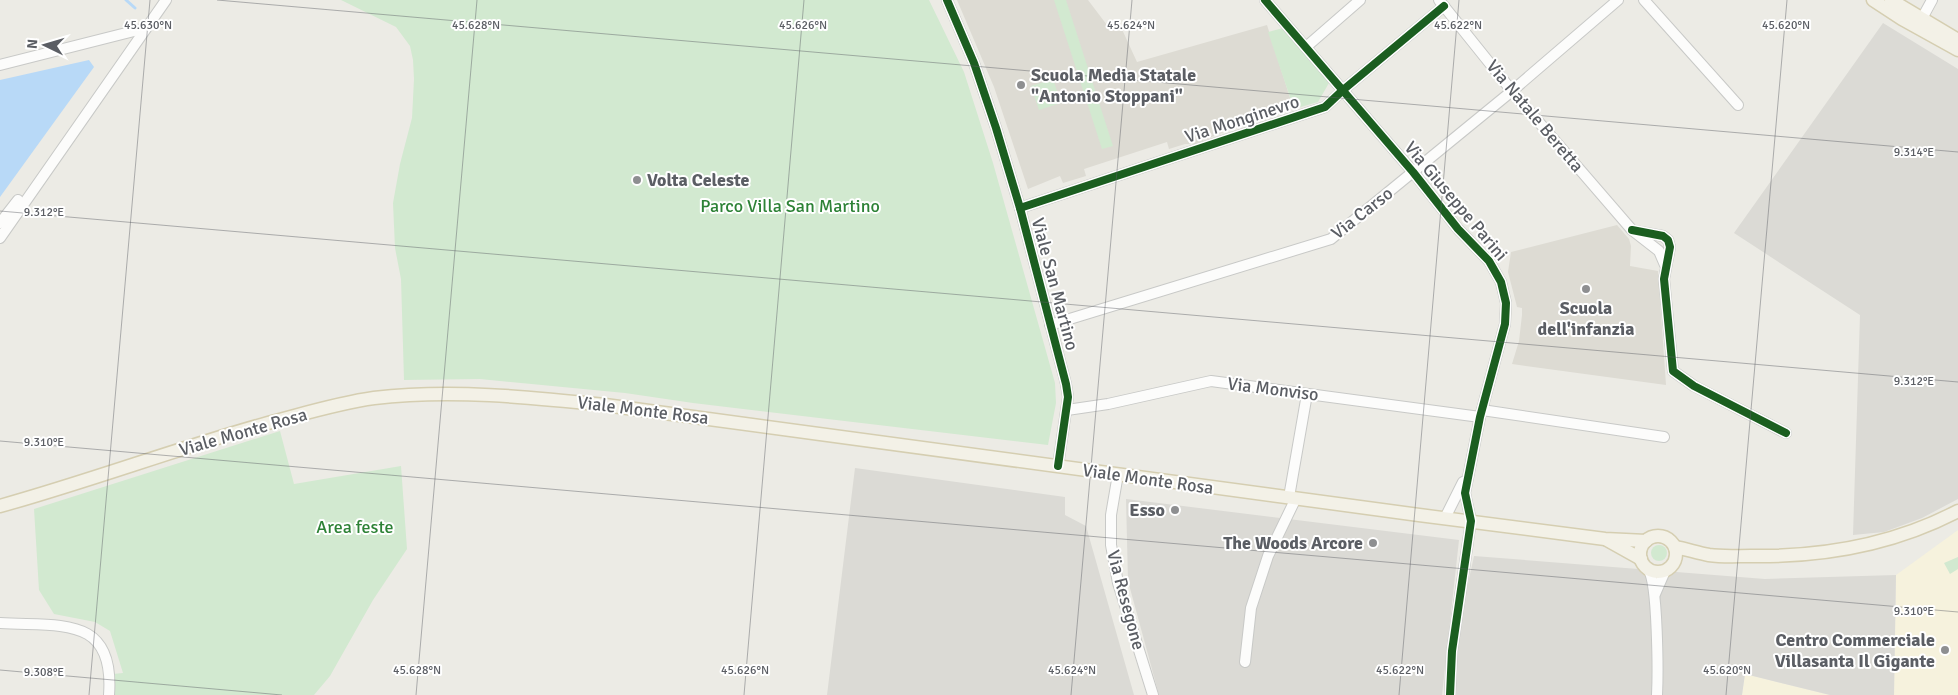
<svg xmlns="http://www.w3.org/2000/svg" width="1958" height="695" viewBox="0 0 1958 695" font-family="Signika,sans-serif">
<rect width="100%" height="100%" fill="#ecebe5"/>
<g fill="#f6f2dd">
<path d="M 1958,530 L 1958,695 L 1894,695 L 1896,575 Z"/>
<path d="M 1745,674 L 1830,695 L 1742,695 Z"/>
</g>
<g fill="#dbdad5">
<path d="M 1883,23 L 1958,69 L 1958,499 L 1922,518 L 1884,532 L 1853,535 L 1860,315 L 1734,233 Z"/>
<path d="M 855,468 L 1065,497 L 1065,515 L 1086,526 L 1134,695 L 827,695 Z"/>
<path d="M 1126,499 L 1459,540 L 1442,695 L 1159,695 L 1128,581 Z"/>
<path d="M 1474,556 L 1765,579 L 1896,575 L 1894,695 L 1830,695 L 1745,674 L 1742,695 L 1454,695 L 1457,634 Z"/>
</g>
<g fill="#dddbd3">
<path d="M 957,0 L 1088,0 L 1110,29 L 1120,25 L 1137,62 L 1267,25 L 1291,101 L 1229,121 L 1226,131 L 1195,144 L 1185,144 L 1169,149 L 1167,142 L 1084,169 L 1086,176 L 1063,183 L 1060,176 L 1028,189 L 994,87 Z"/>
<path d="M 1617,225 L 1629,239 L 1631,246 L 1630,266 L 1658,271 L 1666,385 L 1512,364 L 1519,341 L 1522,315 L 1522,308 L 1517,307 L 1508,272 L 1511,252 Z"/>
</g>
<g fill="#d2e9d0">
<path d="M 341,0 L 929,0 L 964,72 L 993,163 L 1055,383 L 1056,403 L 1048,445 L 693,403 L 625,393 L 480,379 L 404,380 L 401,279 L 395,248 L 393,203 L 400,164 L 412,118 L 414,79 L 413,60 L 410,46 L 396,27 Z"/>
<path d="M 1054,0 L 1066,0 L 1113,146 L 1102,149 Z"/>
<path d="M 1283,28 L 1329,83 L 1318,102 L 1294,109 L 1268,32 Z"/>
<path d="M 1053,79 L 1061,103 L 1039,110 L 1031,86 Z"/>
<path d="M 280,431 L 294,484 L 401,466 L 407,549 L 373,600 L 330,676 L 314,695 L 113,695 L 113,674 L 123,673 L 110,631 L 95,622 L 54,614 L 39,590 L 34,509 Z"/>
<circle cx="1659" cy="553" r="8"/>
<path d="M 1958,557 L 1958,569 L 1950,574 L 1944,563 Z"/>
</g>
<path fill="#b8d9f7" d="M 89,60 L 94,67 L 0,197 L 0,80 Z"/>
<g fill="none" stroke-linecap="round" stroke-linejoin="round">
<path stroke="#b8d9f7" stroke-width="3" d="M 126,0 L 135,8"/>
<g stroke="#c8c9c7" stroke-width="12">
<g id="minor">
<path d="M 947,0 L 974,63 L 996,128 L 1020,208 L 1066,384 L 1068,397 L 1058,466"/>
<path d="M 1265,0 L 1413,172 L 1458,229 L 1489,261 L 1501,282 L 1506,303 L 1505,324 L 1480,417 L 1465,493 L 1471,521 L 1452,651 L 1450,695"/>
<path d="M 1439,0 L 1512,91 L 1632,230 L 1659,251 L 1665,265"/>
<path d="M 1644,0 L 1738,105"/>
<path d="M 1919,24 L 1932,0"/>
<path d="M 1306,47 L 1360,0"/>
<path d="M 0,65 L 146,28"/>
<path d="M 1020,208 L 1325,107 L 1343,90 L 1444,6"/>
<path d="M 0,223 L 18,200"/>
<path d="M 1635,231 L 1663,236 L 1668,240 L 1670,247 L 1664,279 L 1673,371 L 1694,386 L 1786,433"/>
<path d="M 0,238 L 166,0"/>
<path d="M 1050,325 L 1331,239 L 1512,91 L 1618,0"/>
<path d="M 1067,410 L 1108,404 L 1211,381 L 1480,417"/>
<path d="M 1482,410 L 1664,437"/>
<path d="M 1118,474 L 1111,515 L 1111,545 L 1118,583 L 1153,695"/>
<path d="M 1289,497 L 1307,394"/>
<path d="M 1445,518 L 1463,482"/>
<path d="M 1648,569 C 1658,582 1658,675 1657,695"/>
<path d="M 1655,594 L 1665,571"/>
<path d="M 0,623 C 59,627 115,614 109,695"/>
<path d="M 1245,662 L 1251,608 L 1268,556 L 1296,498"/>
</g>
</g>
<g stroke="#d5ceb1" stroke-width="15">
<g id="major">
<path d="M 1873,0 L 1902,19 L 1958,50"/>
<path d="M 1891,0 L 1958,40"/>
<path d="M 0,506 C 90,481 178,448 268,423 C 303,414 338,403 374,398 C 451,389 529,397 605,405 L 1419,515 L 1605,539 L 1646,541"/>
<circle cx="1658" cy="554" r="18"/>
<path d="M 1607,540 L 1641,559"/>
<path d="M 1675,547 C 1686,549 1698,553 1709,555 C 1722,557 1737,556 1751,556 C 1822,557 1895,544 1958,511"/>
</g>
</g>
<use href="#minor" stroke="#fcfcfb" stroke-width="10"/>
<use href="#major" stroke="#f3f1e7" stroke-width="12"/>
<g stroke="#fff" stroke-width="11">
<g id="cycleway">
<path d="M 947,0 L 974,63 L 996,128 L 1020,208 L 1066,384 L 1068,397 L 1058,466"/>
<path d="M 1265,0 L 1413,172 L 1458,229 L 1489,261 L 1501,282 L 1506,303 L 1505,324 L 1480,417 L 1465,493 L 1471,521 L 1452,651 L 1450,695"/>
<path d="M 1020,208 L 1325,107 L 1343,90 L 1444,6"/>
<path d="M 1632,230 L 1663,236 L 1668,240 L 1670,247 L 1664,279 L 1673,371 L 1694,386 L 1786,433"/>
</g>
</g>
<use href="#cycleway" stroke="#1b5e20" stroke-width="8"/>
</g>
<path fill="none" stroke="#5b5e64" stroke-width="1" stroke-opacity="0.45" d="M 217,0 L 1958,152M 0,211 L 1958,382M 0,441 L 1958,612M 0,670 L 282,695M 89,695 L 150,0M 416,695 L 477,0M 744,695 L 804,0M 1071,695 L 1132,0M 1399,695 L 1459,0M 1726,695 L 1787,0"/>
<g fill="#8e8f91" stroke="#fff" stroke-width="2">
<circle cx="1021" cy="85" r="5"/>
<circle cx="637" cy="180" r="5"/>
<circle cx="1586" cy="289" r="5"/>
<circle cx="1175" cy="510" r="5"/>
<circle cx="1373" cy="543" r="5"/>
<circle cx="1945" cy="650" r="5"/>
</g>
<g text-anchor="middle" stroke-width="4" stroke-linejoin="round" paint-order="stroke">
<g font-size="18" font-weight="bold" fill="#5b5e64" stroke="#fff" text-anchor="end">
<text x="1031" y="81" text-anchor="start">Scuola Media Statale<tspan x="1031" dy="21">"Antonio Stoppani"</tspan></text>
<text x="647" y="186" text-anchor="start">Volta Celeste</text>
<text x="1586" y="314" text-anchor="middle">Scuola<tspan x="1586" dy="21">dell'infanzia</tspan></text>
<text x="1165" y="516">Esso</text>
<text x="1363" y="549">The Woods Arcore</text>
<text x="1935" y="646">Centro Commerciale<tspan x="1935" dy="21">Villasanta Il Gigante</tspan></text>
</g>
<g font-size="18" fill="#5b5e64" stroke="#fff">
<text transform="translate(1535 116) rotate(50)" y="6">Via Natale Beretta</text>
<text transform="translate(1242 119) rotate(-18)" y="6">Via Monginevro</text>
<text transform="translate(1456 201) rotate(50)" y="6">Via Giuseppe Parini</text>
<text transform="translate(1362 213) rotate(-38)" y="6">Via Carso</text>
<text transform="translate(1055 284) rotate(75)" y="6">Viale San Martino</text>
<text transform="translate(1273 389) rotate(7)" y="6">Via Monviso</text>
<text transform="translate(643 410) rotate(7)" y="6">Viale Monte Rosa</text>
<text transform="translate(243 432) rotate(-16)" y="6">Viale Monte Rosa</text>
<text transform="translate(1148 479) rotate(8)" y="6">Viale Monte Rosa</text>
<text transform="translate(1126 600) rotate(75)" y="6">Via Resegone</text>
</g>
<g font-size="18" fill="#2d8236" stroke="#fff">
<text x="790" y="212">Parco Villa San Martino</text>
<text x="355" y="533">Area feste</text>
</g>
</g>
<g font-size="12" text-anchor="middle" fill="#5b5e64" stroke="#fff" stroke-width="4" stroke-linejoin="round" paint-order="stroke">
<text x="148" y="29">45.630°N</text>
<text x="476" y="29">45.628°N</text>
<text x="803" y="29">45.626°N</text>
<text x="1131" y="29">45.624°N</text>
<text x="1458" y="29">45.622°N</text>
<text x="1786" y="29">45.620°N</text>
<text x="1914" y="156">9.314°E</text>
<text x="44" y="216">9.312°E</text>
<text x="1914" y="385">9.312°E</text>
<text x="44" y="446">9.310°E</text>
<text x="1914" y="615">9.310°E</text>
<text x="417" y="674">45.628°N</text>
<text x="745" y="674">45.626°N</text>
<text x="1072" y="674">45.624°N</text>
<text x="1400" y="674">45.622°N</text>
<text x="1727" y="674">45.620°N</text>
<text x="44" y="676">9.308°E</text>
</g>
<g transform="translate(45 45) rotate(275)" stroke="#ffffff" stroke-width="4" paint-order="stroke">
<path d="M0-4L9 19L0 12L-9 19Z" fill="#5b5e64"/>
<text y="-8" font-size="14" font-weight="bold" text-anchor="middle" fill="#5b5e64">N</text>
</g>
</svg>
